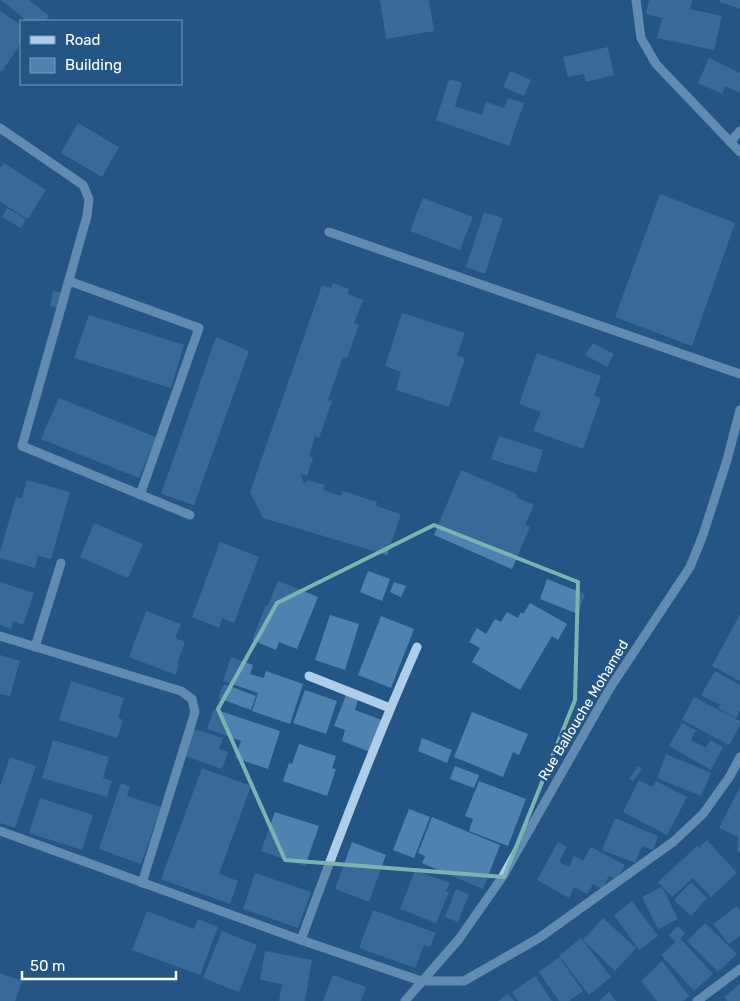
<svg xmlns="http://www.w3.org/2000/svg" width="740" height="1001" viewBox="0 0 740 1001" font-family="Rubik,sans-serif">
<rect width="100%" height="100%" fill="#245685"/>
<g fill="#5082af">
<path d="M 1,0 L 29,0 L 49,16 L 45,21 L 27,21 Z"/>
<path d="M 380,0 L 429,0 L 434,31 L 386,39 Z"/>
<path d="M 649,0 L 692,0 L 690,9 L 722,16 L 714,50 L 657,38 L 662,18 L 646,14 Z"/>
<path d="M 720,0 L 740,0 L 740,9 L 720,2 Z"/>
<path d="M 0,11 L 21,25 L 21,43 L 2,71 L 0,70 Z"/>
<path d="M 608,47 L 614,75 L 586,82 L 584,74 L 568,77 L 563,57 Z"/>
<path d="M 709,58 L 740,73 L 740,93 L 725,86 L 722,94 L 698,83 Z"/>
<path d="M 510,71 L 531,80 L 524,96 L 503,87 Z"/>
<path d="M 449,79 L 462,83 L 455,106 L 482,115 L 486,102 L 504,108 L 508,98 L 524,103 L 509,146 L 436,120 Z"/>
<path d="M 78,123 L 119,147 L 102,177 L 61,153 Z"/>
<path d="M 4,163 L 46,190 L 28,219 L 0,202 L 0,168 Z"/>
<path d="M 660,194 L 735,223 L 692,346 L 615,317 Z"/>
<path d="M 423,198 L 473,217 L 460,250 L 410,231 Z"/>
<path d="M 7,208 L 26,219 L 21,228 L 2,217 Z"/>
<path d="M 484,212 L 503,218 L 485,274 L 466,267 Z"/>
<path d="M 333,283 L 349,289 L 348,294 L 363,300 L 354,323 L 359,325 L 347,358 L 343,357 L 328,400 L 332,401 L 319,438 L 315,436 L 309,456 L 313,458 L 307,476 L 301,474 L 304,484 L 308,480 L 325,485 L 323,490 L 341,496 L 343,491 L 377,502 L 376,506 L 401,514 L 387,555 L 263,518 L 250,492 L 322,285 L 331,288 Z"/>
<path d="M 53,291 L 69,294 L 66,310 L 50,306 Z"/>
<path d="M 402,313 L 465,333 L 457,355 L 465,358 L 449,407 L 396,390 L 401,372 L 385,366 Z"/>
<path d="M 89,315 L 184,345 L 171,388 L 74,358 Z"/>
<path d="M 216,337 L 249,351 L 194,505 L 161,494 Z"/>
<path d="M 593,343 L 614,354 L 607,367 L 585,355 Z"/>
<path d="M 537,353 L 601,376 L 594,396 L 601,398 L 583,449 L 533,431 L 541,412 L 519,404 Z"/>
<path d="M 59,398 L 156,437 L 139,478 L 41,439 Z"/>
<path d="M 499,436 L 543,450 L 536,473 L 491,459 Z"/>
<path d="M 461,470 L 517,494 L 516,497 L 534,505 L 525,525 L 530,527 L 512,569 L 434,535 Z"/>
<path d="M 27,480 L 70,492 L 51,559 L 38,556 L 35,568 L 0,558 L 0,552 L 16,497 L 22,498 Z"/>
<path d="M 94,523 L 143,544 L 128,578 L 80,557 Z"/>
<path d="M 220,542 L 259,557 L 234,623 L 222,618 L 219,628 L 192,617 Z"/>
<path d="M 368,571 L 390,579 L 382,601 L 360,592 Z"/>
<path d="M 547,579 L 585,594 L 578,614 L 540,599 Z"/>
<path d="M 278,581 L 318,597 L 297,649 L 279,642 L 276,650 L 252,640 L 266,605 L 268,606 Z"/>
<path d="M 0,582 L 34,593 L 23,625 L 13,621 L 11,629 L 0,625 Z"/>
<path d="M 394,582 L 406,586 L 401,597 L 390,592 Z"/>
<path d="M 530,603 L 567,624 L 558,640 L 552,636 L 520,690 L 472,662 L 480,648 L 469,642 L 477,628 L 486,634 L 495,619 L 501,622 L 507,612 L 518,618 L 521,612 L 523,614 Z"/>
<path d="M 146,611 L 181,624 L 175,638 L 185,642 L 177,664 L 179,665 L 176,675 L 129,657 Z"/>
<path d="M 740,614 L 740,681 L 712,666 Z"/>
<path d="M 330,615 L 359,624 L 345,670 L 315,660 Z"/>
<path d="M 381,616 L 414,629 L 391,688 L 358,675 Z"/>
<path d="M 0,655 L 20,661 L 10,696 L 0,694 Z"/>
<path d="M 231,657 L 253,665 L 250,674 L 264,678 L 266,671 L 303,684 L 290,724 L 252,711 L 258,693 L 223,681 Z"/>
<path d="M 715,671 L 740,685 L 740,710 L 736,718 L 718,708 L 720,705 L 701,695 Z"/>
<path d="M 71,681 L 124,698 L 118,718 L 123,720 L 117,738 L 59,720 Z"/>
<path d="M 224,684 L 256,696 L 251,710 L 218,698 Z"/>
<path d="M 305,690 L 337,701 L 326,734 L 293,723 Z"/>
<path d="M 346,695 L 358,700 L 355,710 L 382,720 L 370,752 L 342,741 L 345,730 L 334,726 Z"/>
<path d="M 694,697 L 740,721 L 740,725 L 729,745 L 682,720 Z"/>
<path d="M 214,709 L 280,731 L 268,769 L 235,758 L 241,741 L 207,729 Z"/>
<path d="M 472,712 L 528,734 L 519,755 L 513,752 L 503,777 L 454,757 Z"/>
<path d="M 682,723 L 696,730 L 691,740 L 706,748 L 710,740 L 723,747 L 711,770 L 669,746 Z"/>
<path d="M 194,729 L 223,738 L 219,749 L 228,752 L 222,769 L 185,756 Z"/>
<path d="M 422,738 L 452,750 L 447,763 L 418,751 Z"/>
<path d="M 53,740 L 109,757 L 103,778 L 112,781 L 107,797 L 42,778 Z"/>
<path d="M 299,744 L 336,756 L 332,768 L 336,769 L 327,796 L 283,781 L 289,763 L 292,764 Z"/>
<path d="M 666,754 L 711,773 L 701,796 L 657,778 Z"/>
<path d="M 10,757 L 36,766 L 15,828 L 0,823 L 0,786 Z"/>
<path d="M 455,766 L 479,775 L 474,788 L 450,779 Z"/>
<path d="M 638,766 L 642,769 L 633,781 L 629,779 Z"/>
<path d="M 202,768 L 251,786 L 219,874 L 238,881 L 230,904 L 161,879 Z"/>
<path d="M 639,780 L 652,787 L 656,781 L 687,797 L 667,835 L 623,812 Z"/>
<path d="M 479,781 L 526,799 L 508,846 L 469,831 L 473,819 L 465,816 Z"/>
<path d="M 121,783 L 130,786 L 127,796 L 161,807 L 141,864 L 99,849 Z"/>
<path d="M 740,787 L 740,852 L 737,851 L 738,837 L 719,828 Z"/>
<path d="M 40,798 L 93,815 L 82,850 L 29,833 Z"/>
<path d="M 409,809 L 430,817 L 414,858 L 393,850 Z"/>
<path d="M 275,812 L 319,826 L 305,866 L 261,851 Z"/>
<path d="M 432,817 L 500,845 L 483,889 L 422,863 L 425,856 L 418,853 Z"/>
<path d="M 615,818 L 658,836 L 653,850 L 642,846 L 635,863 L 602,850 Z"/>
<path d="M 707,840 L 737,873 L 711,897 L 693,878 L 672,897 L 658,882 L 697,846 L 699,848 Z"/>
<path d="M 352,842 L 386,855 L 369,902 L 335,889 Z"/>
<path d="M 558,842 L 567,847 L 559,862 L 569,867 L 574,856 L 583,861 L 591,847 L 625,865 L 616,880 L 609,876 L 602,889 L 593,884 L 587,894 L 574,887 L 569,898 L 537,880 Z"/>
<path d="M 415,870 L 450,883 L 446,891 L 449,892 L 436,923 L 400,909 Z"/>
<path d="M 255,873 L 311,892 L 298,928 L 243,909 Z"/>
<path d="M 691,882 L 707,898 L 691,916 L 674,900 Z"/>
<path d="M 662,887 L 678,919 L 658,929 L 642,897 Z"/>
<path d="M 456,889 L 469,894 L 458,922 L 445,917 Z"/>
<path d="M 632,901 L 658,936 L 639,950 L 614,915 Z"/>
<path d="M 737,906 L 740,910 L 740,936 L 729,944 L 713,924 Z"/>
<path d="M 373,910 L 436,933 L 430,947 L 424,945 L 415,968 L 359,948 Z"/>
<path d="M 147,911 L 194,929 L 198,919 L 218,927 L 200,975 L 132,950 Z"/>
<path d="M 603,918 L 636,948 L 615,971 L 583,940 Z"/>
<path d="M 705,923 L 737,954 L 718,972 L 687,941 Z"/>
<path d="M 678,926 L 685,933 L 680,938 L 713,974 L 694,991 L 661,955 L 676,942 L 669,935 Z"/>
<path d="M 222,931 L 257,945 L 239,992 L 203,978 Z"/>
<path d="M 581,938 L 611,977 L 589,995 L 559,956 Z"/>
<path d="M 265,951 L 312,960 L 305,1001 L 279,1001 L 282,984 L 260,980 Z"/>
<path d="M 559,957 L 583,991 L 569,1001 L 559,1001 L 539,972 Z"/>
<path d="M 662,961 L 689,996 L 683,1001 L 657,1001 L 641,981 Z"/>
<path d="M 0,973 L 22,981 L 15,1001 L 0,1001 Z"/>
<path d="M 333,975 L 366,987 L 361,1001 L 323,1001 Z"/>
<path d="M 535,976 L 552,1001 L 518,1001 L 512,992 Z"/>
<path d="M 740,984 L 740,1001 L 727,1001 L 724,997 Z"/>
<path d="M 609,992 L 616,1001 L 599,1001 Z"/>
<path d="M 508,994 L 514,1001 L 498,1001 Z"/>
</g>
<g fill="none" stroke-linecap="round" stroke-linejoin="round">
<g stroke="#aecde8" stroke-width="9">
<path d="M 636,0 L 641,38 L 656,64 L 740,152"/>
<path d="M 0,128 L 83,185 L 89,199 L 87,216 L 22,446 L 190,515"/>
<path d="M 730,142 L 740,131"/>
<path d="M 329,232 L 740,374"/>
<path d="M 69,281 L 199,328 L 140,495"/>
<path d="M 0,636 L 181,691 L 192,699 L 195,712 L 142,883"/>
<path d="M 35,647 L 61,563"/>
<path d="M 309,676 L 390,708"/>
<path d="M 0,831 L 301,940 L 421,981 L 464,981 L 539,938 L 673,842 L 703,814 L 730,776 L 740,757"/>
<path d="M 301,940 C 337,841 374,744 417,647"/>
<path d="M 405,1001 L 459,939 L 503,876 L 610,688 L 690,567 L 703,535 L 727,460 L 740,410"/>
<path d="M 697,1001 L 740,969"/>
</g>
</g>
<path d="M0 0H740V1001H0ZM 434,525 L 578,582 L 575,700 L 504,877 L 285,860 L 218,709 L 277,603 Z" fill="#245685" fill-opacity=".55" fill-rule="evenodd"/>
<path fill="none" stroke="#7bb4af" stroke-width="4" stroke-linejoin="round" d="M 434,525 L 578,582 L 575,700 L 504,877 L 285,860 L 218,709 L 277,603 Z"/>
<g text-anchor="middle" stroke-width="5" stroke-linejoin="round" paint-order="stroke">
<g font-size="14" fill="#fff" stroke="#245685">
<text transform="translate(583 710) rotate(-59)" y="5">Rue Ballouche Mohamed</text>
</g>
</g>
<rect x="20" y="20" width="162" height="65" fill="#245685" stroke="#7c9ab6"/>
<rect x="30" y="36" width="25" height="8" fill="#aecde8" stroke="#7c9ab6"/>
<text x="65" y="45" font-size="15" fill="#ffffff">Road</text>
<rect x="30" y="58" width="25" height="15" fill="#5082af" stroke="#7c9ab6"/>
<text x="65" y="70" font-size="15" fill="#ffffff">Building</text>
<path d="M22 971v8h154v-8" fill="none" stroke="#ffffff" stroke-width="2.5"/>
<text x="30" y="971" font-size="15" fill="#ffffff" stroke="#245685" stroke-width="4" paint-order="stroke">50 m</text>
</svg>
